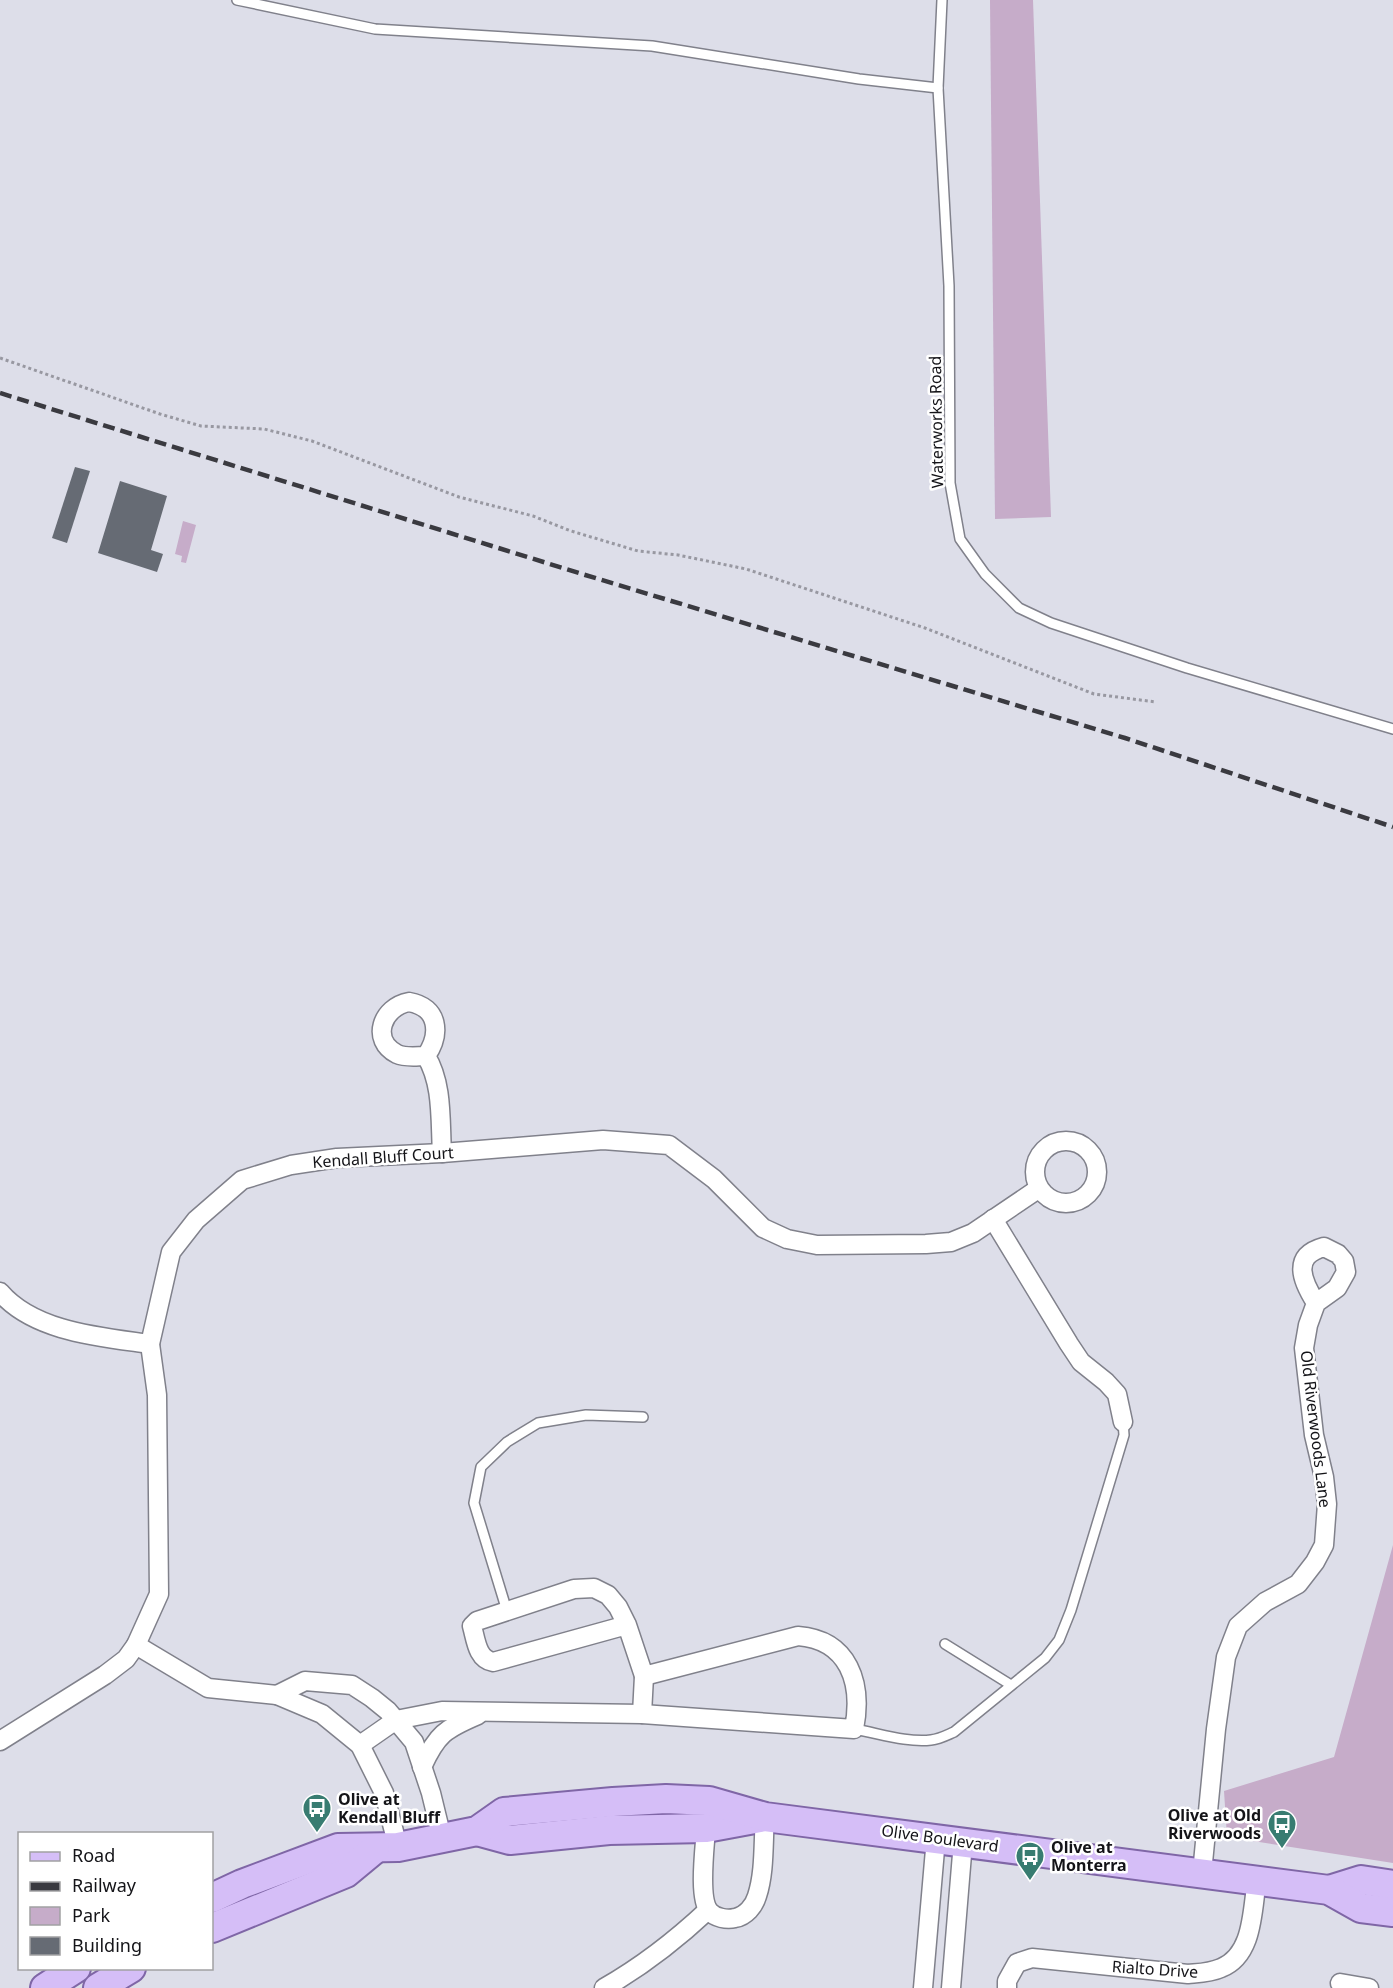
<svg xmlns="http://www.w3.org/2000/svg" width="1393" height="1988" viewBox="0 0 1393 1988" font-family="'Noto Sans',sans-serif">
<rect width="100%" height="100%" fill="#dddee9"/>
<g fill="#c6acc9">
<path d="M 990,0 L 1033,0 L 1051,517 L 995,519 Z"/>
<path d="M 183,521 L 196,525 L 186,563 L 181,562 L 182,556 L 175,554 Z"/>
<path d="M 1393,1545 L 1393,1863 L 1227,1837 L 1224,1791 L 1334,1757 Z"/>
</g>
<g fill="#666b74">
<path d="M 75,467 L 90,471 L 67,543 L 52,538 Z"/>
<path d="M 120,481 L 167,496 L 151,550 L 163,554 L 157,572 L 98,553 Z"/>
</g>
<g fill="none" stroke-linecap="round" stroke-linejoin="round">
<g stroke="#80818b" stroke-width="12">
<g id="service">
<path d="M 237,0 L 375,29 L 652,46 L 859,79 L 938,88"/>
<path d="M 942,0 L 938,88 L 949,286 L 950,483 L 960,539 L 985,574 L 1019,608 L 1051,623 L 1187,668 L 1393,729"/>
<path d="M 507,1611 L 474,1503 L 481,1467 L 507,1442 L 538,1423 L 586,1415 L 643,1417"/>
<path d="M 945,1644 L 1011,1685"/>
<path d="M 854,1729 C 878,1733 907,1743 931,1740 C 940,1739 947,1735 954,1732 L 1045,1658 L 1059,1640 L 1071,1610 L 1124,1435 L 1123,1422"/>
</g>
</g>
<g stroke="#80818b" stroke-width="21">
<g id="minor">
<path d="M 409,1002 C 439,1007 441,1034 426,1056 C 417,1056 406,1058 397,1054 C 370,1040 382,1007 409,1002 Z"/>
<path d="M 426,1056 C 443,1084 440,1120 442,1153"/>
<circle cx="1066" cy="1172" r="31"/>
<path d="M 993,1219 L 1069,1344 L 1081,1362 L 1106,1382 L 1117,1394 L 1123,1422"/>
<path d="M 0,1292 C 34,1332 101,1337 150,1344"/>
<path d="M 627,1625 L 493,1662 C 477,1659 476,1640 472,1626 L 477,1621 L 574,1589 L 594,1588 L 608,1595 L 618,1607 L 627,1625 L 644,1676 L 642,1714"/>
<path d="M 136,1645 L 208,1688 L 277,1695"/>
<path d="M 0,1741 L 105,1675 L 126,1659 L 136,1645 L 159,1594 L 157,1395 L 150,1344 L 171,1252 L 196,1220 L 242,1180 L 291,1165 L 337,1158 L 442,1153 L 603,1140 L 669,1145 L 714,1179 L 763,1228 L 787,1239 L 817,1245 L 926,1244 L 951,1242 L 973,1233 L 1038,1189"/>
<path d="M 360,1745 L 396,1720 L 442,1711 L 642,1714 L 854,1729 C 863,1683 849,1640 798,1636 L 644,1676"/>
<path d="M 422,1767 C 437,1734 445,1729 478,1715"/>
<path d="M 706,1828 C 705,1847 698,1897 709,1911 C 715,1918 727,1920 735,1918 C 746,1916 754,1906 757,1896 C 765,1872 763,1842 765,1817"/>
<path d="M 398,1847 L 384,1793 L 360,1745 L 322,1714 L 277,1695 L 305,1681 L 352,1685 L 372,1698 L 388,1711 L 414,1742 L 431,1793 L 442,1838"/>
<path d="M 1202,1873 L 1216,1729 L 1226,1657 L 1238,1626 L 1265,1602 L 1298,1584 L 1315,1562 L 1324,1545 L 1327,1504 L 1324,1477 L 1314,1435 L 1304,1348 L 1308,1325 L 1316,1303 L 1337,1288 L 1346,1272 L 1344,1261 L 1338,1254 L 1324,1247 C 1291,1256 1302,1281 1316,1303"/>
<path d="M 1340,1983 L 1369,1988"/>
<path d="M 604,1988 C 641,1967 677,1939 708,1910"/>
<path d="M 923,1988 L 936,1838"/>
<path d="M 951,1988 L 963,1842"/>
<path d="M 1007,1988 L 1007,1981 L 1017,1963 L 1032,1958 L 1188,1974 C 1199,1973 1210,1973 1221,1968 C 1254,1955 1252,1909 1257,1880"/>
</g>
</g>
<g stroke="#7f66a6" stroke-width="32">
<g id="primary">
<path d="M 477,1831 L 510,1840 L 609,1830 L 706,1828 L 760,1818"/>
<path d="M 1329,1890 L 1361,1880 L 1393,1885"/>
<path d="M 212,1898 L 242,1884 L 338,1848 L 398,1847 L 477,1831 L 504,1812 L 613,1802 L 666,1799 L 709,1801 L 765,1817 L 1329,1890 L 1361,1908 L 1393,1912"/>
<path d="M 212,1928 L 346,1873 L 375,1849"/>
<path d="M 45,1988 L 76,1968"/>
<path d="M 98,1988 L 131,1968"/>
</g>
</g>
<path stroke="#9898a1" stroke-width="3" stroke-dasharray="3 3" stroke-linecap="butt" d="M 0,358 L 160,414 L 201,426 L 264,429 L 312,441 L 459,497 L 533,516 L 571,531 L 638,551 L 678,555 L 746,569 L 925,628 L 1094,694 L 1156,702"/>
<use href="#service" stroke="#fff" stroke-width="9"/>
<use href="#minor" stroke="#fff" stroke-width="18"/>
<use href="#primary" stroke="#d5bef7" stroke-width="28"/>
<path stroke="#3a3a40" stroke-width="4.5" stroke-dasharray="12 6" stroke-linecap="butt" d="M 0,393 L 582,574 L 1125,738 L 1393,827"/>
</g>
<defs>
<g id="bus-pin" transform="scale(1.5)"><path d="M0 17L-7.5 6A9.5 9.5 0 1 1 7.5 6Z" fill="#387c71" stroke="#fff"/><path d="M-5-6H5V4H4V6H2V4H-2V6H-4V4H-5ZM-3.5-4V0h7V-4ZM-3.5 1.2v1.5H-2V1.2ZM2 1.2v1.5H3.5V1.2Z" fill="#fff"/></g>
</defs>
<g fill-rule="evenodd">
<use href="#bus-pin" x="317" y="1808"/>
<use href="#bus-pin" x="1282" y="1824"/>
<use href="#bus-pin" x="1030" y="1856"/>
</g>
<g text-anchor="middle" stroke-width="5" stroke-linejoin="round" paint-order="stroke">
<g font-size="16" fill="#141418" stroke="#fff">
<text transform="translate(936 422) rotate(-91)" y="6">Waterworks Road</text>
<text transform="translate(383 1157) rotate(-4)" y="6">Kendall Bluff Court</text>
<text transform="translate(1316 1429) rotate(83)" y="6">Old Riverwoods Lane</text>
<text transform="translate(940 1838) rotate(8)" y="6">Olive Boulevard</text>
<text transform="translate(1155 1969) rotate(4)" y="6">Rialto Drive</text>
</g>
<g font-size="16" font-weight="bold" fill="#141418" stroke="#fff" text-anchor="start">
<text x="338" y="1805">Olive at<tspan x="338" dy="18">Kendall Bluff</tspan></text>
<text x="1261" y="1821" text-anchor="end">Olive at Old<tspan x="1261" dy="18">Riverwoods</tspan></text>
<text x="1051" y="1853">Olive at<tspan x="1051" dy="18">Monterra</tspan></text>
</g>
</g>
<rect x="18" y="1832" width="195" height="138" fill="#ffffff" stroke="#a1a1a3" stroke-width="1.5"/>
<rect x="30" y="1852" width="30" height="9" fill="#d5bef7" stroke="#a1a1a3" stroke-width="1.5"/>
<text x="72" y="1862" font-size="18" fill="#141418">Road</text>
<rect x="30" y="1882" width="30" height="9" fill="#3a3a40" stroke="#a1a1a3" stroke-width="1.5"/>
<text x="72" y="1892" font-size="18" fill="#141418">Railway</text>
<rect x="30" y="1907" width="30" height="18" fill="#c6acc9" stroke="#a1a1a3" stroke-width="1.5"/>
<text x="72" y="1922" font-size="18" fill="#141418">Park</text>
<rect x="30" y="1937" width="30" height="18" fill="#666b74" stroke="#a1a1a3" stroke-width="1.5"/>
<text x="72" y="1952" font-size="18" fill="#141418">Building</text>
</svg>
